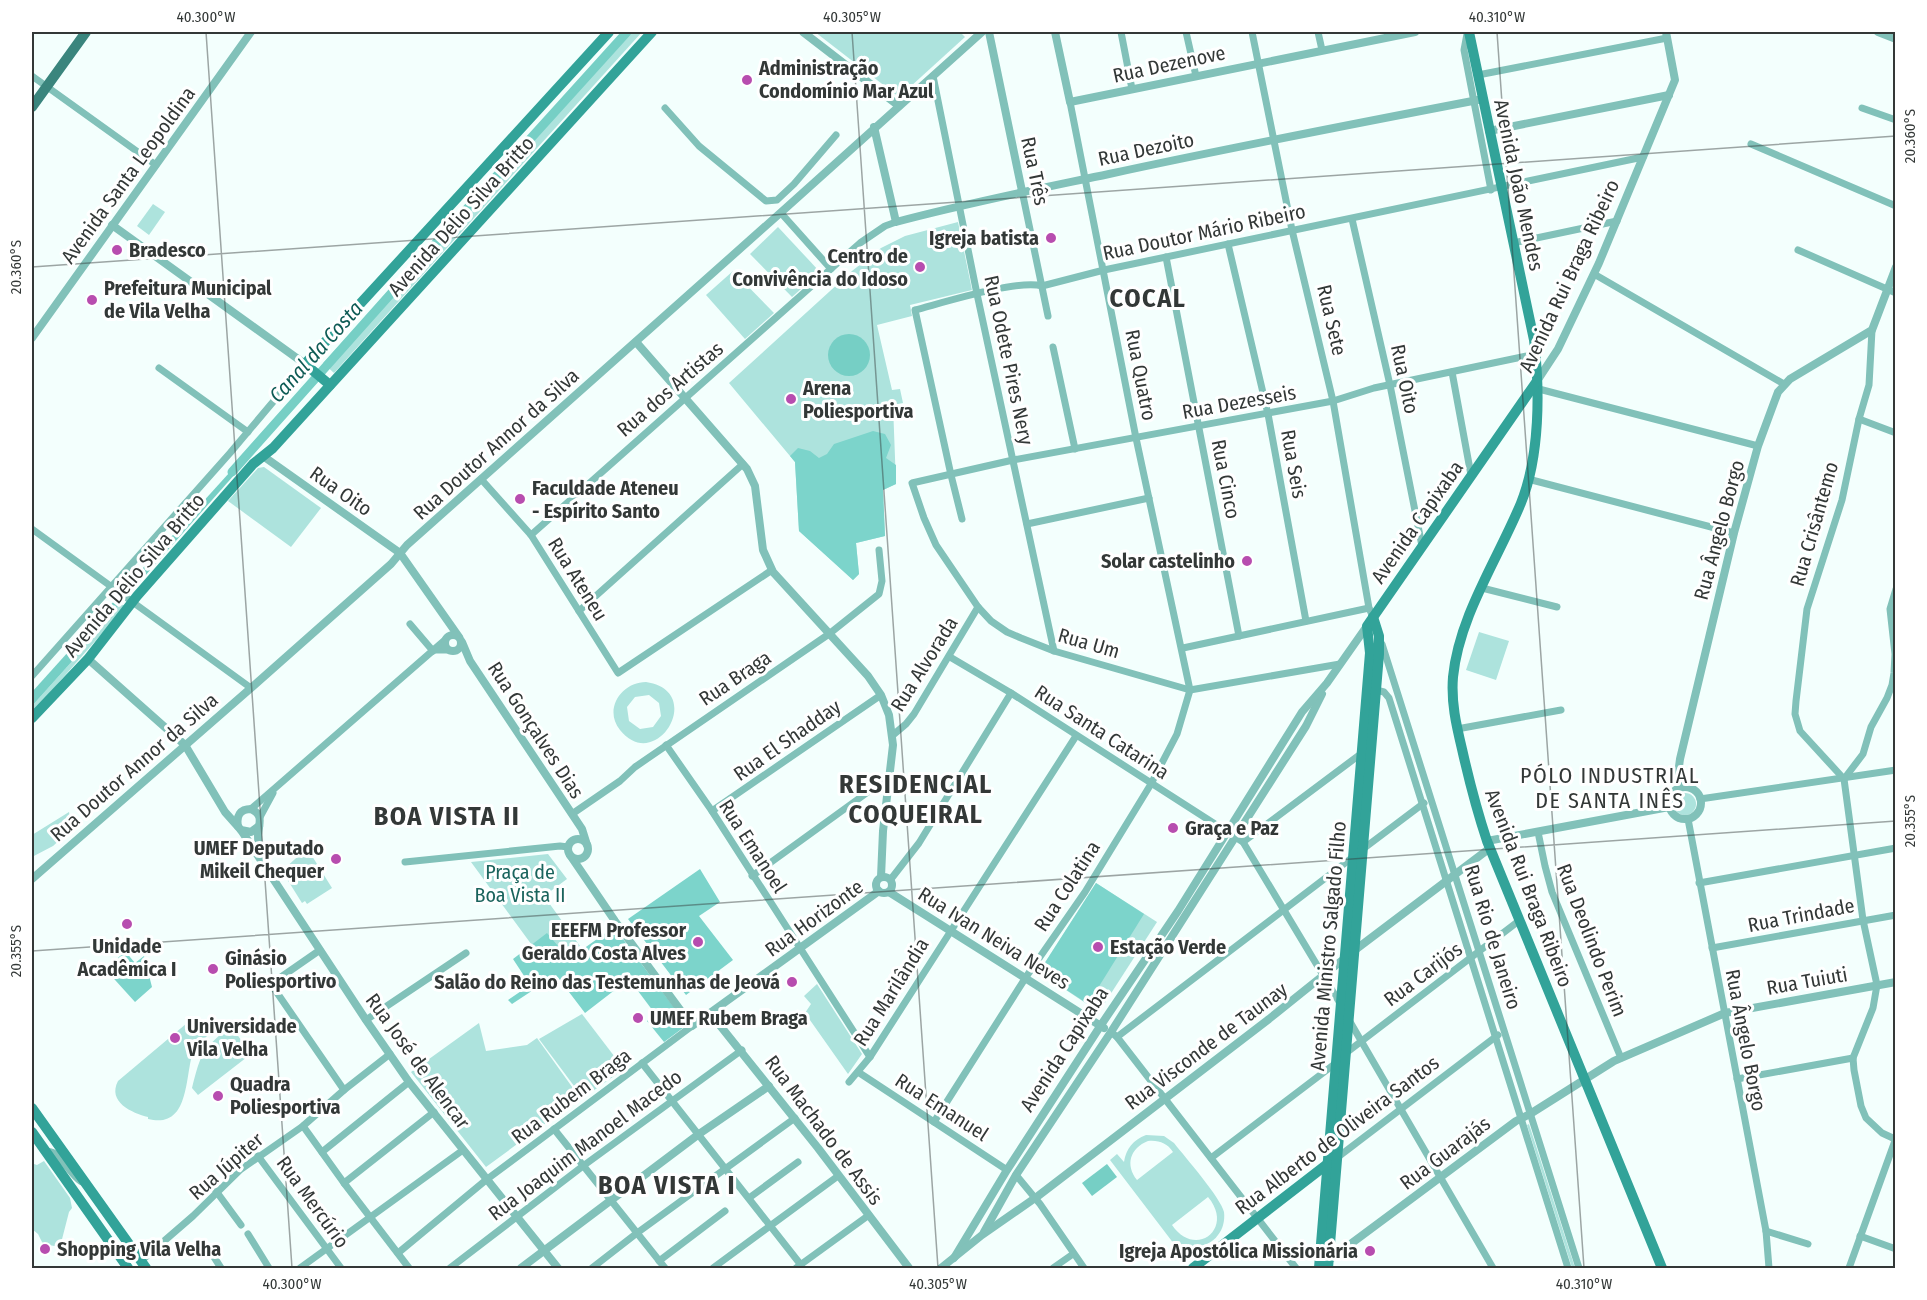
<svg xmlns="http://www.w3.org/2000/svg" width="1927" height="1300" viewBox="0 0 1927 1300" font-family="'Fira Sans Condensed',sans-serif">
<rect width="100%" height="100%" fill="#f3fffd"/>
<g fill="#ade3dd" fill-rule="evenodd">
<path d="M 627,32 L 642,32 L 334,373 L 323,363 Z"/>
<path d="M 815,32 L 960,32 L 965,37 L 899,97 Z"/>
<path d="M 153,204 L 165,212 L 149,235 L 137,226 Z"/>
<path d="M 958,222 L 972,290 L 910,305 L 912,316 L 877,325 L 892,390 L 900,389 L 903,403 L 893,405 L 896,484 L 883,490 L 885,536 L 856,543 L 859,574 L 853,580 L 799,531 L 795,462 L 729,383 L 852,271 L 881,248 L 905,236 Z"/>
<path d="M 778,227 L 820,272 L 792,297 L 750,254 Z"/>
<path d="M 733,271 L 774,313 L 745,339 L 706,295 Z"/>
<path d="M 264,467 L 321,508 L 291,547 L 228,501 L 258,468 Z"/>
<path d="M 120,604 L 126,606 L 32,713 L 32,706 L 84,648 Z"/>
<path d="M 1479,632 L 1509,641 L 1496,680 L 1466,670 Z"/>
<path d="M 646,682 C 707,691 656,775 620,730 C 603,709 622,682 646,682 ZM 649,695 L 659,703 L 661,716 L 653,727 L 640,729 L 629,721 L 627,707 L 635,697 Z"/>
<circle cx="1685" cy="804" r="11"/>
<path d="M 69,812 L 70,819 L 74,827 L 53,846 L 32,857 L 32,835 Z"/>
<path d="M 307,848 L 332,888 L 307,904 L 305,901 L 302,903 L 282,871 Z"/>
<path d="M 548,854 L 567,879 L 544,896 L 580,946 L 548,967 L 471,862 Z"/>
<path d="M 1096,883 L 1157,922 L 1099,1012 L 1039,972 Z"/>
<path d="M 817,984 L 862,1054 L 848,1074 L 805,1013 L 811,1004 L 804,996 Z"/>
<path d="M 582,1014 L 624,1069 L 583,1098 L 539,1039 Z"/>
<path d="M 193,1018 L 207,1036 L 196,1048 L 192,1055 C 185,1082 188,1129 148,1119 L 148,1117 C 132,1113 107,1102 118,1081 Z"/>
<path d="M 479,1023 L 486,1051 L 527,1045 L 537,1038 L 580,1098 L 486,1167 L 411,1072 Z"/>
<path d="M 231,1026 L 251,1054 L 198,1095 L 192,1088 C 201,1053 202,1049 231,1026 Z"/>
<path d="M 1529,1124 L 1575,1268 L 1572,1268 L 1527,1125 Z"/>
<path d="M 1146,1135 L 1164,1136 L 1174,1143 C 1185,1157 1221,1198 1224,1212 C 1225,1220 1223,1229 1218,1235 C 1211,1245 1200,1247 1189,1246 L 1195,1255 L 1187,1261 L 1110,1160 L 1117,1154 L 1124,1162 C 1126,1149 1133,1140 1146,1135 ZM 1148,1141 C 1159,1140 1167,1143 1173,1152 L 1137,1180 C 1125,1165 1130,1148 1148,1141 ZM 1208,1197 C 1235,1229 1195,1259 1172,1225 Z"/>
<path d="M 44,1161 L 70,1198 L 72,1208 L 69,1212 L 60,1247 L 43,1244 L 38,1234 L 32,1229 L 32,1167 L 34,1164 L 37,1165 Z"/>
</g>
<g fill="#7cd4cb">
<path d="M 873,431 L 885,434 L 891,445 L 886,458 L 896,465 L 896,484 L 883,490 L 885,536 L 856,543 L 859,574 L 853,580 L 799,531 L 795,462 L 790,456 L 798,448 L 810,451 L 819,458 L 827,454 L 834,444 Z"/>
<path d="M 700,869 L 720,902 L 699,916 L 733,960 L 686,995 L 628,919 Z"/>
<path d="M 1096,883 L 1144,914 L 1088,1004 L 1039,972 Z"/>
<path d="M 614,927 L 687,1025 L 664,1042 L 647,1021 L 656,1015 L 629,979 L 585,1013 L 556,975 L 512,1004 L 508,1000 L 530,985 L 513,959 L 547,933 L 569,959 Z"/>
<path d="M 125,951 L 135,963 L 144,956 L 152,987 L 135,1002 L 106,970 Z"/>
</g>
<g fill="#76cfc5">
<circle cx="849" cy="355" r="21"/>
<path d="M 239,462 L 243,465 L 129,594 L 123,590 Z"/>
<path d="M 115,600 L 120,604 L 84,648 L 32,706 L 32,692 Z"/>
<path d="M 1107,1164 L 1117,1177 L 1092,1196 L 1082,1183 Z"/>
</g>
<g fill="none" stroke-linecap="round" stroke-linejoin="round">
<path stroke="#76cfc5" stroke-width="9" d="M 232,472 L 445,233 L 627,32"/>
<g stroke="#81c1b9" stroke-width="7">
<path d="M 1121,32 L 1132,89"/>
<path d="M 1186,32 L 1196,76"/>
<path d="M 1252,32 L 1292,230 L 1333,401 L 1369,608 L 1373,617"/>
<path d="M 1318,32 L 1322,50"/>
<path d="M 1467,34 L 1464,50 L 1491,190"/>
<path d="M 1478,75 L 1667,38"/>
<path d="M 32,76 L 156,165"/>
<path d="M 933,76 L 977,294 L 1054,651"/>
<path d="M 665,108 L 699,146 L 766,201 L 777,200 L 794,184 L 836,135"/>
<path d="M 1862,108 L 1896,120"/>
<path d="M 1751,144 L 1896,206"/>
<path d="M 1022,191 L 1048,316"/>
<path d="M 781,213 L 831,269"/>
<path d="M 1352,219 L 1390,385 L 1422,546"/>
<path d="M 1513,243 L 1617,221"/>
<path d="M 1228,244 L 1268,414 L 1306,621"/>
<path d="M 1798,250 L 1896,293"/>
<path d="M 1166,257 L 1239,636"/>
<path d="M 1594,274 L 1784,384"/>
<path d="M 1053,347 L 1075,449"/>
<path d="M 159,368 L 248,432"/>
<path d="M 1452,372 L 1471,475"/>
<path d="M 1535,388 L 1758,446"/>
<path d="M 1859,419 L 1896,433"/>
<path d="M 481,479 L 531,535 L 618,673 L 772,570"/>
<path d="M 1528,479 L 1734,533"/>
<path d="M 962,519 L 951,475 L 915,310 C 942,303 1018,279 1042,286 L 1104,270 L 1643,157"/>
<path d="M 1027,524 L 1149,498"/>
<path d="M 32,529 L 251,688"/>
<path d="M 531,535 L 860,243 L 885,226 L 896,222"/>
<path d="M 1482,588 L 1557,607"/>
<path d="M 579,611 L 743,464"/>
<path d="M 410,624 L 433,651"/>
<path d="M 1382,644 L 1579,1268"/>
<path d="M 1183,648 L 1369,608"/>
<path d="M 434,650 L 448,650"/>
<path d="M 950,657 L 1011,693 L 1243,842 L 1341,1005"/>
<path d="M 1340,664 L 1190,690 L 1054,651 L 1021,638 L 1007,632 L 991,621 L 978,607 L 936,545 L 924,518 L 912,483 L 1013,460 L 1333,401 L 1374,388 L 1536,354"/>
<path d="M 32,676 L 230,453 L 305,364"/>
<path d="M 1376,690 L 1384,692 L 1389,698 L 1568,1268"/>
<path d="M 1457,729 L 1561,710"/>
<path d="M 893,735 L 906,724 L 914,714 L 978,607"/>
<path d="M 666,745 L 712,811 L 870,1057"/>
<path d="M 1844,779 L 1800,731 L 1795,714 L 1796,701 L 1807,609 L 1842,500 L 1859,419 L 1869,385 L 1872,330"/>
<path d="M 1844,779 L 1863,920 L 1877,985 L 1873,1008 L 1853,1058 L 1854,1070 L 1861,1106 L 1866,1118 L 1882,1133 L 1895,1139"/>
<path d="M 1844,779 L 1863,754 L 1871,727 L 1887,698 L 1892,685 L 1894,673 L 1895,654 L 1890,609 L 1896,589"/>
<path d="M 1700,799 L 1896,770"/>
<path d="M 251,809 L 445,640"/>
<path d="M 712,811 L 881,695"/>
<path d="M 572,814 L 620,781 L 635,767 L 829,634 L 879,594 L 882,581 L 879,550"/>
<path d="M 260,817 L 273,793"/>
<path d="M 1688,819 L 1766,1231 L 1769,1268"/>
<path d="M 1538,832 L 1545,866 L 1552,892 L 1621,1058"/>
<path d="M 1243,842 L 1362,753"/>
<path d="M 1363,849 L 1424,803"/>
<path d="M 405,862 L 560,846 L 568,847"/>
<path d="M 752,876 L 890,776"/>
<path d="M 891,879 L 919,843 L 1011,693"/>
<path d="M 1699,883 L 1896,848"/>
<path d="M 1712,948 L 1896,915"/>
<path d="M 320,950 L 271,984 L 344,1090"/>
<path d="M 366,1020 L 466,953"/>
<path d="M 1349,1020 L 1493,1268"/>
<path d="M 1111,1032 L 1117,1037 L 1296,1268"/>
<path d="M 1117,1037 L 1353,857"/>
<path d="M 1346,1053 L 1520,920"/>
<path d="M 642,1063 L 801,1265"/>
<path d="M 858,1072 L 1007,1170"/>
<path d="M 1737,1079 L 1853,1058"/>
<path d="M 849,1082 L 870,1057 L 1076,736"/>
<path d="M 934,1122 L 1026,977 L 1085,892 L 1151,784 L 1177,734 L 1190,690 L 1136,438 L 1070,102"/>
<path d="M 303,1126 L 344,1183 L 409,1268"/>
<path d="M 554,1129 L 665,1268"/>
<path d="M 322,1152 L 409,1082"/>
<path d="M 258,1156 L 341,1268"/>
<path d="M 1338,1157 L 1498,1035"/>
<path d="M 1211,1158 L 1336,1063"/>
<path d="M 1016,1175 L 1040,1204 L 1084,1268"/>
<path d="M 344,1183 L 434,1112"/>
<path d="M 216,1191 L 241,1225"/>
<path d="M 749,1198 L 798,1162"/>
<path d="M 1766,1231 L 1808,1244"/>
<path d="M 248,1234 L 269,1268"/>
<path d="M 1860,1236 L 1896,1249"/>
<path d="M 398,1253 L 486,1180 L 692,1026"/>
<path d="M 214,1257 L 221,1268"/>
<path d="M 141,1261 L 193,1216 L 240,1170 L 303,1126 L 344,1090 L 390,1054"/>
<path d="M 659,1261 L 725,1211"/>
<path d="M 300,1268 L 463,1150"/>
<path d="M 450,1268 L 583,1166 L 742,1050"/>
<path d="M 592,1268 L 637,1233 L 795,1118"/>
<path d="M 713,1268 L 838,1176"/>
<path d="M 796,1268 L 869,1215"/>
<path d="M 1053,1268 L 1073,1254"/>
<path d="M 1849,1268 L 1896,1138"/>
</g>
<g stroke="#81c1b9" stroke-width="8">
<path d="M 803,32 L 899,106"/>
<path d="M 989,32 L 1022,191"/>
<path d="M 1055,32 L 1070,102 L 1415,32"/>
<path d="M 1878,32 L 1896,39"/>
<path d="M 874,127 L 896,222 C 967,203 1038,189 1109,174 C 1233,147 1358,123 1483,99"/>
<path d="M 1489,131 L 1669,95"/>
<path d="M 112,225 L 305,364"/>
<path d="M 32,338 L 251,32"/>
<path d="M 636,342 L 747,469 L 755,486 L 763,550 L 773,572 L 868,676 L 881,695 L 889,715 L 893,745 L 883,831 L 881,877"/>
<path d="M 1537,381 L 1558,349 L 1599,263 L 1675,80 L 1666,32"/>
<path d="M 263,456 L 400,553 L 459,637"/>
<circle cx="453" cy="643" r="8"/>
<path d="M 462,642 L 470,661 L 582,829 L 587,845"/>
<path d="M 88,659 L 185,745 L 225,812 L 241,830 L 251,832 L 259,826"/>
<circle cx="1685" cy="803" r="16"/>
<path d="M 1680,788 L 1678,774 L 1680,759 L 1734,533 L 1758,446 L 1778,392 L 1790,379 L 1872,330 L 1896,267"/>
<path d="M 238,826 C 236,816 240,809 251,809 C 264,815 259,823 258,835 C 258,842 259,848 260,855"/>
<path d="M 241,830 L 366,1020 L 409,1082 L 558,1268"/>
<circle cx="578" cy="849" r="10"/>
<path d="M 1487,841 L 1669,807"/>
<path d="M 570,855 L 615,921 L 692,1026 L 879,891"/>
<circle cx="884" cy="885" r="8"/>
<path d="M 32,879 L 251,688 L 391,564 L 407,545 L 787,207 L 982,32"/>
<path d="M 889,892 L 1104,1028"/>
<path d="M 710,1013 L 818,1148 L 909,1268"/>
<path d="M 46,1152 C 60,1150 69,1173 81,1181"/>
<path d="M 984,1232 L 1016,1175 L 1111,1032 L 1306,726 L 1322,694"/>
<path d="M 954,1258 L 1007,1170 L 1101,1025 L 1178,911 L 1302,712 L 1327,683 L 1367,626"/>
<path d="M 1329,1260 L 1516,1121 L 1530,1114 L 1614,1061 L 1725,1013 L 1896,982"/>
<path d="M 521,1268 L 699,1134 L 769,1086"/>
<path d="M 941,1268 L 982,1235 L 1038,1196 L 1269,1019 L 1355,950 L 1490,848"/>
</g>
<g stroke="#32a399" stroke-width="10">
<path d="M 1469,32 L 1534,340 C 1540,390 1540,456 1521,503 C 1498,559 1459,616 1453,677 C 1451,702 1456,724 1462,749 C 1469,780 1477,811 1487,841 L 1662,1268"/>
<path d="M 330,385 L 305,364 L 609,32"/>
<path d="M 32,718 L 88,659 L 137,596 L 253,464 L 273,448 L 652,32"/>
<path d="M 32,1108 L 146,1268"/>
<path d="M 32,1132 L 128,1268"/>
<path d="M 1193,1268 L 1330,1162"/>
<path d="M 1319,1268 L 1370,653 L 1367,626 L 1537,381"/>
<path d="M 1328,1268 L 1379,654 L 1379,636 L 1373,617"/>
</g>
<path stroke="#3a857d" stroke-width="10" d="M 32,107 L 86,32"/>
</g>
<path fill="none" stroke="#333837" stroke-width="1.5" stroke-opacity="0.45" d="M 206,32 L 292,1268M 852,32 L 938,1268M 1497,32 L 1584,1268M 32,267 L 1896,136M 32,951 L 1896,821"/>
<g fill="#b74daf" stroke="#fff" stroke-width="2">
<circle cx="747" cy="80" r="6"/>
<circle cx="1051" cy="238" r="6"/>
<circle cx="117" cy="250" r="6"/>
<circle cx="920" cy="267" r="6"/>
<circle cx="92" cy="300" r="6"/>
<circle cx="791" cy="399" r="6"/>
<circle cx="520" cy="499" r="6"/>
<circle cx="1247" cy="561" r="6"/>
<circle cx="1173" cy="828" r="6"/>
<circle cx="336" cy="859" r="6"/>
<circle cx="127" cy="924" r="6"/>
<circle cx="698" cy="942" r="6"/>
<circle cx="1098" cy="947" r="6"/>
<circle cx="213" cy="969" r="6"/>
<circle cx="792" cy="982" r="6"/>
<circle cx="638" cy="1018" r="6"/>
<circle cx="175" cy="1038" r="6"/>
<circle cx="218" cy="1096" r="6"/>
<circle cx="45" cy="1249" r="6"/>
<circle cx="1370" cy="1251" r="6"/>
</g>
<g text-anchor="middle" stroke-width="6" stroke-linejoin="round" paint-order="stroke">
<g font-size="20" fill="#333837" stroke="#fff">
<text transform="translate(1169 64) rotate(-12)" y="7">Rua Dezenove</text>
<text transform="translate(1146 149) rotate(-12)" y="7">Rua Dezoito</text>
<text transform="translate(1035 171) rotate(78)" y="7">Rua Três</text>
<text transform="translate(128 175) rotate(-54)" y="7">Avenida Santa Leopoldina</text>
<text transform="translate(1519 185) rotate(78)" y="7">Avenida João Mendes</text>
<text transform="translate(461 216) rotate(-48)" y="7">Avenida Délio Silva Britto</text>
<text transform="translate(1204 232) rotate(-12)" y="7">Rua Doutor Mário Ribeiro</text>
<text transform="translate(1569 276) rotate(-65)" y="7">Avenida Rui Braga Ribeiro</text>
<text transform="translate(1332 320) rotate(77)" y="7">Rua Sete</text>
<text transform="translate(1009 360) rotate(78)" y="7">Rua Odete Pires Nery</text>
<text transform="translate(1141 375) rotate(79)" y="7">Rua Quatro</text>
<text transform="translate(1405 379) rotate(78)" y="7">Rua Oito</text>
<text transform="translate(670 389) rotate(-41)" y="7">Rua dos Artistas</text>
<text transform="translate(1239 402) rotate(-10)" y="7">Rua Dezesseis</text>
<text transform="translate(496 444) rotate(-42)" y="7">Rua Doutor Annor da Silva</text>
<text transform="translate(1294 464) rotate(80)" y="7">Rua Seis</text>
<text transform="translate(1226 479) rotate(79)" y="7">Rua Cinco</text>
<text transform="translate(341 491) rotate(35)" y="7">Rua Oito</text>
<text transform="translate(1417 522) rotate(-55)" y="7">Avenida Capixaba</text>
<text transform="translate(1814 524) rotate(-74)" y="7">Rua Crisântemo</text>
<text transform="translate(1719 530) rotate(-75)" y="7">Rua Ângelo Borgo</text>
<text transform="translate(134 575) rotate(-50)" y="7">Avenida Délio Silva Britto</text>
<text transform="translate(578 579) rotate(58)" y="7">Rua Ateneu</text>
<text transform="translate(1089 643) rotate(16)" y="7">Rua Um</text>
<text transform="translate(924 664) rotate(-58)" y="7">Rua Alvorada</text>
<text transform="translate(735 678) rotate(-34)" y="7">Rua Braga</text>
<text transform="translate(536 730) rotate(57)" y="7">Rua Gonçalves Dias</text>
<text transform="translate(1102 732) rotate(33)" y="7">Rua Santa Catarina</text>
<text transform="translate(787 740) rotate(-35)" y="7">Rua El Shadday</text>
<text transform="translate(134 767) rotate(-41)" y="7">Rua Doutor Annor da Silva</text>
<text transform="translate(753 846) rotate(57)" y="7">Rua Emanoel</text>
<text transform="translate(1067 886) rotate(-57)" y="7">Rua Colatina</text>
<text transform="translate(1529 888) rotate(69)" y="7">Avenida Rui Braga Ribeiro</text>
<text transform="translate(1801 915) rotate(-11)" y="7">Rua Trindade</text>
<text transform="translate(814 918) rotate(-36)" y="7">Rua Horizonte</text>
<text transform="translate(1493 937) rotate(73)" y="7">Rua Rio de Janeiro</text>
<text transform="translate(994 938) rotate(32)" y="7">Rua Ivan Neiva Neves</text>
<text transform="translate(1592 940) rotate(69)" y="7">Rua Deolindo Perim</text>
<text transform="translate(1328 946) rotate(-85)" y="7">Avenida Ministro Salgado Filho</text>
<text transform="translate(1423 974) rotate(-37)" y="7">Rua Carijós</text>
<text transform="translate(1807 981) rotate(-10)" y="7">Rua Tuiuti</text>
<text transform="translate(891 992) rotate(-58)" y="7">Rua Marilândia</text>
<text transform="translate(1746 1040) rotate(79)" y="7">Rua Ângelo Borgo</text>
<text transform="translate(1206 1046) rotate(-37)" y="7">Rua Visconde de Taunay</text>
<text transform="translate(1064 1049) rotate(-57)" y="7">Avenida Capixaba</text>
<text transform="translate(418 1061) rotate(54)" y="7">Rua José de Alencar</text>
<text transform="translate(571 1096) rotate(-37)" y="7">Rua Rubem Braga</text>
<text transform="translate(942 1107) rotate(33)" y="7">Rua Emanuel</text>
<text transform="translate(824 1130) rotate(53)" y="7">Rua Machado de Assis</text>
<text transform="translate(1337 1135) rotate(-37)" y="7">Rua Alberto de Oliveira Santos</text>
<text transform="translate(585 1145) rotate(-37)" y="7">Rua Joaquim Manoel Macedo</text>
<text transform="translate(1445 1153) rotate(-37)" y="7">Rua Guarajás</text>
<text transform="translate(226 1166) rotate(-41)" y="7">Rua Júpiter</text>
<text transform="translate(313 1202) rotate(54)" y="7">Rua Mercúrio</text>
</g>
<g font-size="20" font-weight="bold" fill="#333837" stroke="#fff" text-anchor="start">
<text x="759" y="75">Administração<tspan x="759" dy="23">Condomínio Mar Azul</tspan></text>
<text x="1039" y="245" text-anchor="end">Igreja batista</text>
<text x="129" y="257">Bradesco</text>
<text x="908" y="263" text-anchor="end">Centro de<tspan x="908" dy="23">Convivência do Idoso</tspan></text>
<text x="104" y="295">Prefeitura Municipal<tspan x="104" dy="23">de Vila Velha</tspan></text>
<text x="803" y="395">Arena<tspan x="803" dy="23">Poliesportiva</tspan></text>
<text x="532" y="495">Faculdade Ateneu<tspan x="532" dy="23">- Espírito Santo</tspan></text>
<text x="1235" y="568" text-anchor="end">Solar castelinho</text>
<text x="1185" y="835">Graça e Paz</text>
<text x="324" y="855" text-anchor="end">UMEF Deputado<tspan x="324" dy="23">Mikeil Chequer</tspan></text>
<text x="686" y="937" text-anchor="end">EEEFM Professor<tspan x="686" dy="23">Geraldo Costa Alves</tspan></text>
<text x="127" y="953" text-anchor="middle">Unidade<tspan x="127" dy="23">Acadêmica I</tspan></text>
<text x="1110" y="954">Estação Verde</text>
<text x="225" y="965">Ginásio<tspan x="225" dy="23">Poliesportivo</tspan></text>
<text x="780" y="989" text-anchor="end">Salão do Reino das Testemunhas de Jeová</text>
<text x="650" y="1025">UMEF Rubem Braga</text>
<text x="187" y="1033">Universidade<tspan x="187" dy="23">Vila Velha</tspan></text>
<text x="230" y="1091">Quadra<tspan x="230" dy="23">Poliesportiva</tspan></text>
<text x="57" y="1256">Shopping Vila Velha</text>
<text x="1358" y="1258" text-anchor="end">Igreja Apostólica Missionária</text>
</g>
<g font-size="20" fill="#1b645d" stroke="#fff">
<text x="520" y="879">Praça de<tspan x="520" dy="23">Boa Vista II</tspan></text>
</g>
<g font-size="21" font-style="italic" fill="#0e5b55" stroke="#fff">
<text transform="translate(316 352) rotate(-48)" y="7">Canal da Costa</text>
</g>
<g font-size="22" letter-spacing="1.5" fill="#333837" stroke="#fff">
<text x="1610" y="783">PÓLO INDUSTRIAL<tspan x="1610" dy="25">DE SANTA INÊS</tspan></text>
</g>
<g font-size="26" font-weight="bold" letter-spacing="1.5" fill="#333837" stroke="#fff">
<text x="1148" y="307">COCAL</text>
<text x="916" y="793">RESIDENCIAL<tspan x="916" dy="30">COQUEIRAL</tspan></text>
<text x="447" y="825">BOA VISTA II</text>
<text x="667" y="1194">BOA VISTA I</text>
</g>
</g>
<rect width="1927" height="1300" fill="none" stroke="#ffffff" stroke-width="66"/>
<rect x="33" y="33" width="1861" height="1234" fill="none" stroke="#333837" stroke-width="2"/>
<g font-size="15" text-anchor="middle" fill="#333837">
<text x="206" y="22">40.300°W</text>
<text x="852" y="22">40.305°W</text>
<text x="1497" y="22">40.310°W</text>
<text transform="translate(1910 136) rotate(-90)" y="5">20.360°S</text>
<text transform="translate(16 267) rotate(-90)" y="5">20.360°S</text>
<text transform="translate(1910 821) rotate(-90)" y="5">20.355°S</text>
<text transform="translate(16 951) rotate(-90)" y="5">20.355°S</text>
<text x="292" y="1289">40.300°W</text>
<text x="938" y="1289">40.305°W</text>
<text x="1584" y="1289">40.310°W</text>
</g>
</svg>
